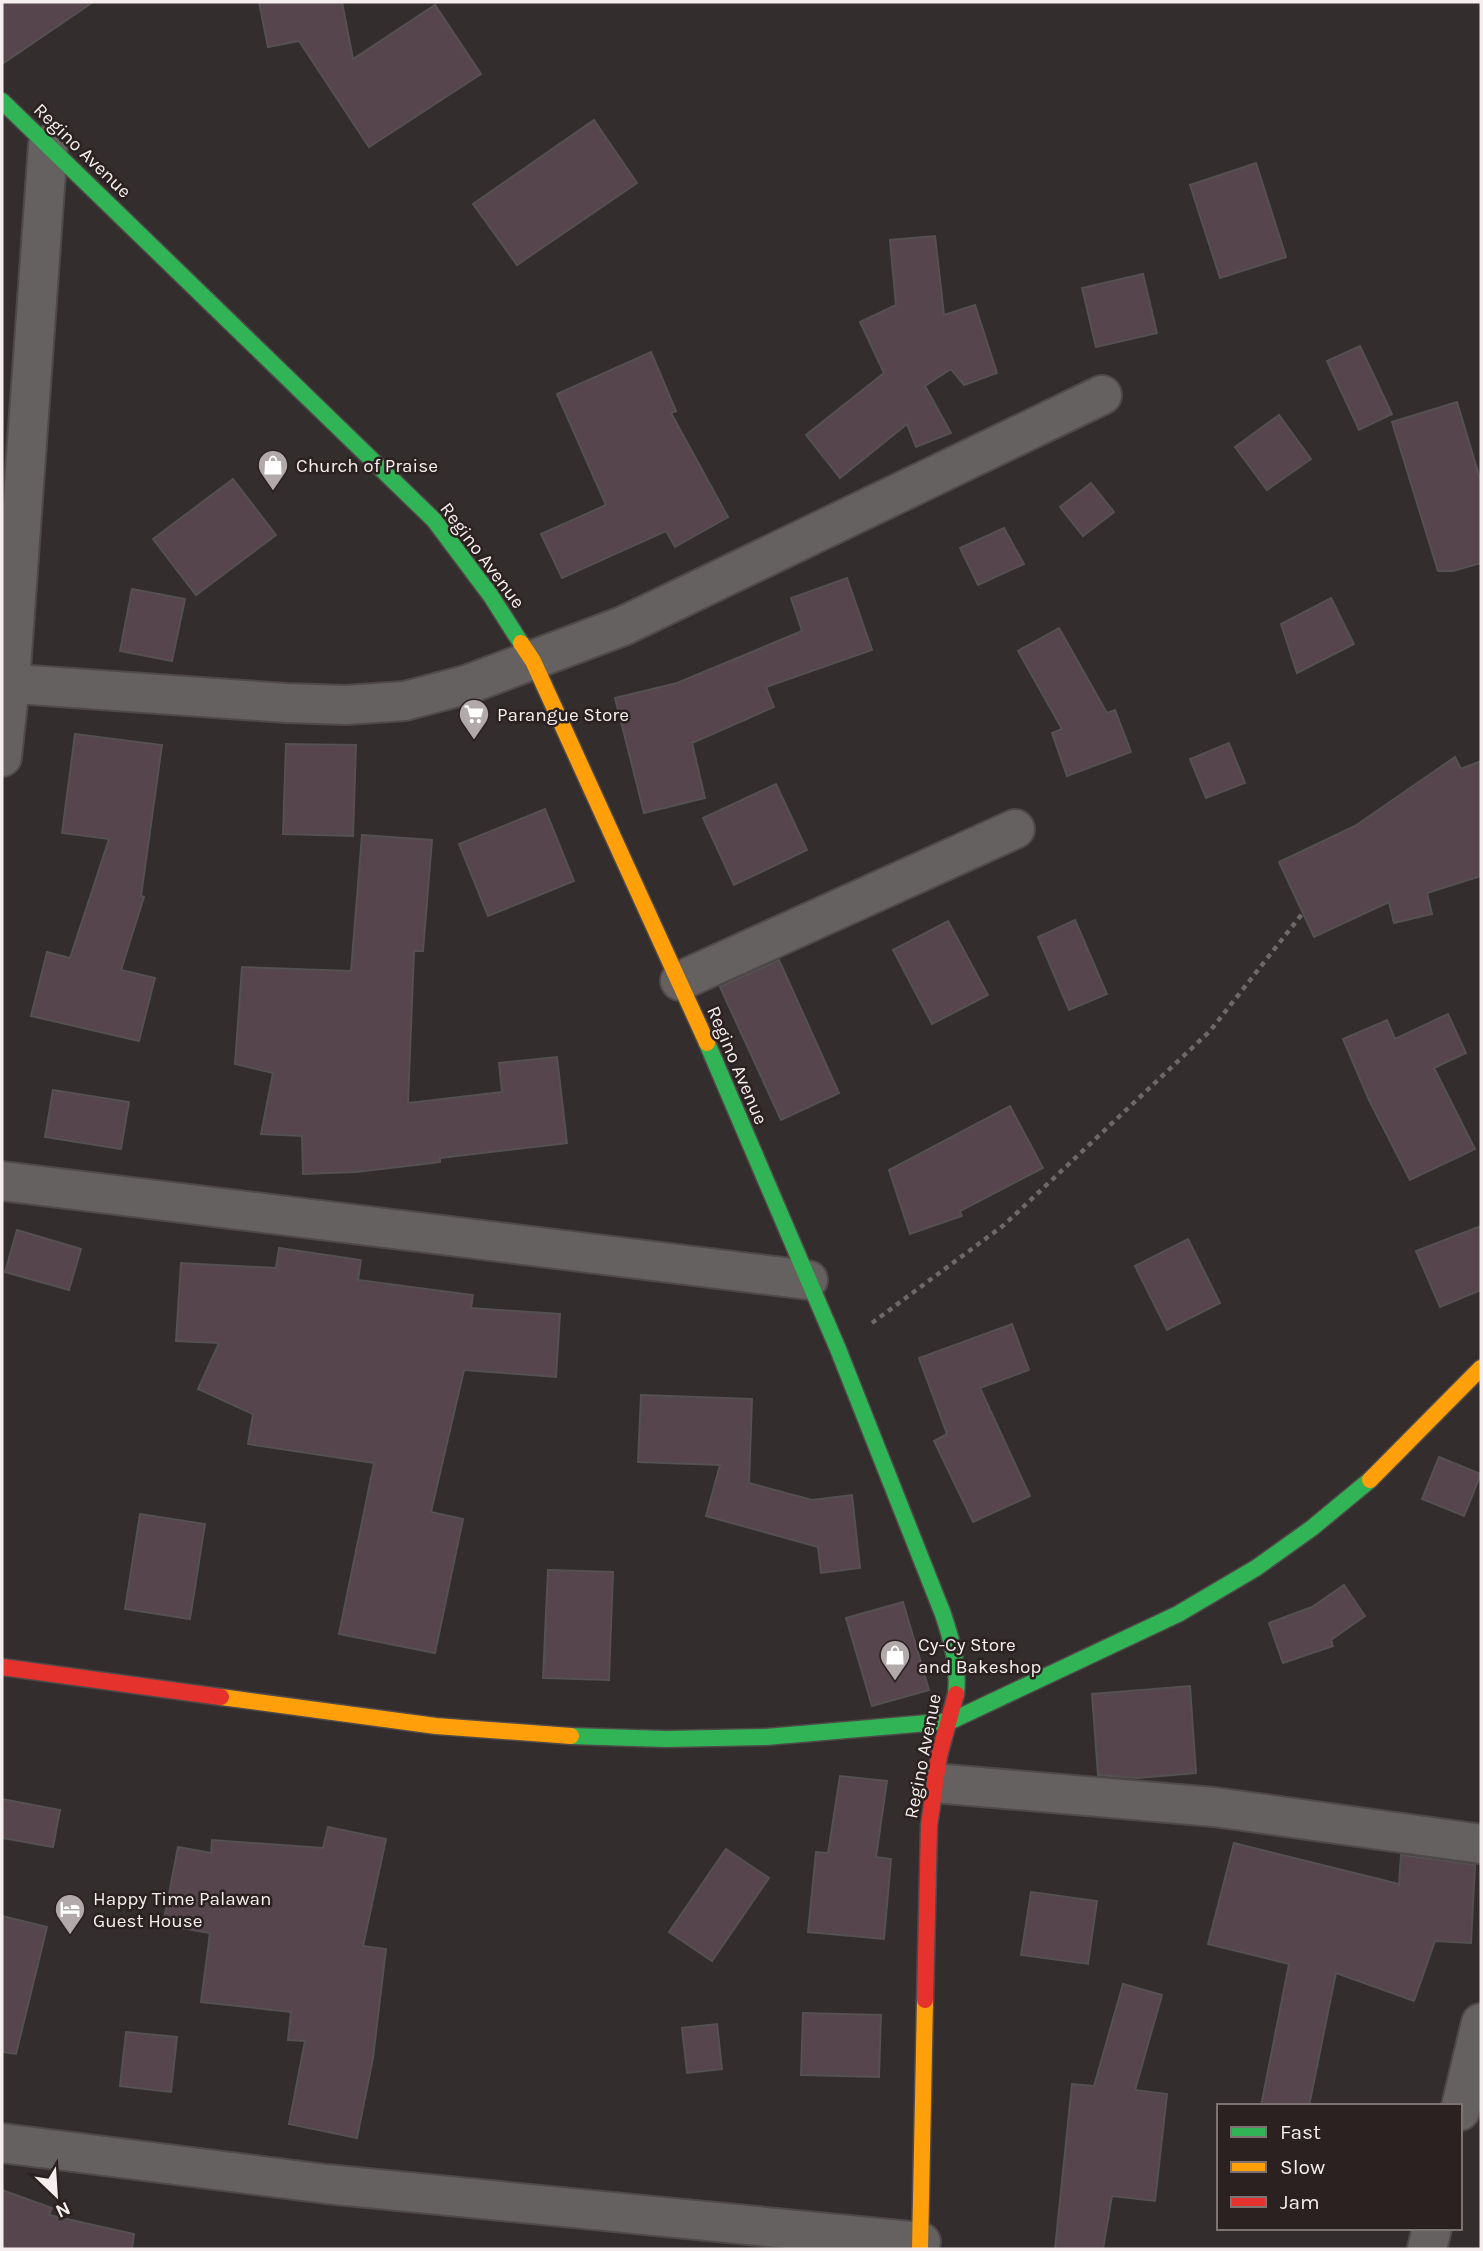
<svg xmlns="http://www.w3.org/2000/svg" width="1483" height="2251" viewBox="0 0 1483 2251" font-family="Karla,sans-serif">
<rect width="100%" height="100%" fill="#332d2d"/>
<g fill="#56454d" stroke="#555051" stroke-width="2">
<path d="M 2,2 L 93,2 L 2,64 Z"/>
<path d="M 259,2 L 342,2 L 353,59 L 435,5 L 481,74 L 369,147 L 299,41 L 268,47 Z"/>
<path d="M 594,120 L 637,183 L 517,265 L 473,204 Z"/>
<path d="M 1256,163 L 1286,257 L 1220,278 L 1190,185 Z"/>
<path d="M 935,236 L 944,315 L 975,305 L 997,373 L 964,385 L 951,369 L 925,386 L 951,433 L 916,447 L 907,424 L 840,478 L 806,435 L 884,373 L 860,322 L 896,305 L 890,240 Z"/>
<path d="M 1143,274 L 1157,333 L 1096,347 L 1082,288 Z"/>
<path d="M 1360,346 L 1392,414 L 1359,430 L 1327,361 Z"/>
<path d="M 651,352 L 676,411 L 671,413 L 728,517 L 675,547 L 666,531 L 562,578 L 541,534 L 606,505 L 557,394 Z"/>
<path d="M 1457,402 L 1481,482 L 1481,563 L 1453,571 L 1438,571 L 1392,422 Z"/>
<path d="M 1279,415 L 1311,459 L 1267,490 L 1235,447 Z"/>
<path d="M 233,479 L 276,535 L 196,595 L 153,539 Z"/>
<path d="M 1091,483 L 1114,512 L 1083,536 L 1060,507 Z"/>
<path d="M 1004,528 L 1024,564 L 978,585 L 960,548 Z"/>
<path d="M 847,578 L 872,650 L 766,687 L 774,707 L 692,743 L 705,798 L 644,813 L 615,698 L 677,683 L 802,631 L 791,598 Z"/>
<path d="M 132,589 L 185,599 L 172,661 L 120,651 Z"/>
<path d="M 1331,598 L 1354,644 L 1297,673 L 1281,624 Z"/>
<path d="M 1059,628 L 1107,713 L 1115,710 L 1131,752 L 1067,776 L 1052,733 L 1062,729 L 1018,651 Z"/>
<path d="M 75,734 L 162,745 L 141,896 L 144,897 L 121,970 L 155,978 L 139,1041 L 31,1016 L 47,952 L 70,958 L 109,839 L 62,833 Z"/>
<path d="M 1229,743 L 1245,783 L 1206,798 L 1190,759 Z"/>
<path d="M 286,744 L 356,745 L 353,836 L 283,834 Z"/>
<path d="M 1455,757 L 1461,769 L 1481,761 L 1481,876 L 1427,893 L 1432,914 L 1394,923 L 1389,902 L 1314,937 L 1279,862 L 1355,826 Z"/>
<path d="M 776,784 L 807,850 L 734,885 L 703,818 Z"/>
<path d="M 545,809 L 574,881 L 488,916 L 459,844 Z"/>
<path d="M 362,835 L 432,840 L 423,951 L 414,951 L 408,1103 L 502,1092 L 499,1063 L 557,1057 L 567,1143 L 440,1158 L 440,1162 L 356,1172 L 303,1174 L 302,1136 L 261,1134 L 273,1073 L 235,1064 L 242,967 L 351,971 Z"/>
<path d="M 1075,920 L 1107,994 L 1069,1010 L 1038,937 Z"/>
<path d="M 948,921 L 988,995 L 932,1024 L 893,950 Z"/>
<path d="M 779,960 L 839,1093 L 781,1120 L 720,987 Z"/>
<path d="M 1448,1014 L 1466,1053 L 1434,1068 L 1475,1149 L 1410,1180 L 1369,1100 L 1343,1039 L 1387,1020 L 1395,1039 Z"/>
<path d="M 53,1090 L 129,1102 L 121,1149 L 45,1137 Z"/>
<path d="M 1010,1106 L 1043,1168 L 960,1211 L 962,1216 L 910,1234 L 889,1170 Z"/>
<path d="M 1481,1226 L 1481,1290 L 1440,1307 L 1416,1251 Z"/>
<path d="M 17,1230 L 81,1249 L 69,1290 L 5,1272 Z"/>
<path d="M 1188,1239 L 1220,1303 L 1167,1330 L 1135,1266 Z"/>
<path d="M 279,1248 L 361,1260 L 358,1280 L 473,1295 L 471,1308 L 560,1314 L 556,1377 L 464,1370 L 431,1512 L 463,1519 L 435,1653 L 339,1634 L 374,1463 L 248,1444 L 253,1414 L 198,1389 L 219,1343 L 176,1341 L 181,1263 L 276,1268 Z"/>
<path d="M 1012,1324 L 1029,1370 L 980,1388 L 1030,1496 L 973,1522 L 934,1441 L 947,1434 L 919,1358 Z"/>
<path d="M 641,1395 L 752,1399 L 749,1483 L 812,1500 L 852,1495 L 860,1568 L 821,1573 L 818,1547 L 706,1516 L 720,1465 L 638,1462 Z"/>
<path d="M 1439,1457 L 1481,1474 L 1464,1516 L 1422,1499 Z"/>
<path d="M 140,1514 L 205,1524 L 190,1619 L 125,1609 Z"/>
<path d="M 548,1570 L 613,1572 L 609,1680 L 543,1678 Z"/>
<path d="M 1344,1585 L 1365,1616 L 1331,1640 L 1333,1646 L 1283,1663 L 1269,1623 L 1312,1607 Z"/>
<path d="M 903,1602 L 929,1690 L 872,1706 L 846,1618 Z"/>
<path d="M 1190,1686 L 1196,1773 L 1137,1778 L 1098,1775 L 1092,1694 Z"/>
<path d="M 840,1776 L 887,1781 L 876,1857 L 891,1859 L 884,1939 L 808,1932 L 816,1852 L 828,1853 Z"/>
<path d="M 2,1799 L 60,1810 L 53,1847 L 2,1838 Z"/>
<path d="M 328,1827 L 386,1839 L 363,1946 L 386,1949 L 373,2058 L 357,2138 L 289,2124 L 305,2041 L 288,2040 L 291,2012 L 201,2002 L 210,1933 L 163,1925 L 178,1847 L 211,1853 L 212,1840 L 323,1848 Z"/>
<path d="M 1234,1843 L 1399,1884 L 1401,1855 L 1475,1865 L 1471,1943 L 1435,1941 L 1414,2001 L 1336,1973 L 1309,2106 L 1261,2106 L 1289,1964 L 1208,1944 Z"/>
<path d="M 726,1849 L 769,1878 L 712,1961 L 669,1932 Z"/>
<path d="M 1031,1892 L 1097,1901 L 1088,1964 L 1021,1955 Z"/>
<path d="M 2,1916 L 47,1927 L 16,2054 L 2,2052 Z"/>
<path d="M 1123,1984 L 1162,1995 L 1135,2090 L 1167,2094 L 1155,2201 L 1112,2196 L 1103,2249 L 1055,2249 L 1072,2084 L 1094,2086 Z"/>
<path d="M 803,2013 L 881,2015 L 879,2077 L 801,2075 Z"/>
<path d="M 717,2024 L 722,2069 L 687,2073 L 682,2028 Z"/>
<path d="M 126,2032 L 177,2037 L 171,2092 L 120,2086 Z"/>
<path d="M 2,2190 L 52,2208 L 49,2215 L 134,2234 L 132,2249 L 2,2249 Z"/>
</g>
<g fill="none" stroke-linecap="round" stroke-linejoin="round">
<g stroke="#4f4949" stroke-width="42">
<g id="street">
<path d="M 2,683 L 286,703 L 346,705 L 405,701 L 469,684 L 623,626 L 1102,395"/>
<path d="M 2,757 L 10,683 L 48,145"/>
<path d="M 680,981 L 1015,829"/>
<path d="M 2,1181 L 808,1280"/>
<path d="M 934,1783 L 1214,1807 L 1481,1844"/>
<path d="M 1460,2111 L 1481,2023"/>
<path d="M 2,2143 L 326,2184 L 921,2242"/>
<path d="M 1427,2249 L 1432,2228"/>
</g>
</g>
<g stroke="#4f4949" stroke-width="19">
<g id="fast">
<path d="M 2,101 L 434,520 L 491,596 L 521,643"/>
<path d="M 707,1043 L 838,1349 L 943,1614 C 952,1641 959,1666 956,1694"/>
<path d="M 571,1736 L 666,1739 L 766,1737 L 951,1721 L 1178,1614 L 1256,1568 L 1312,1528 L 1370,1480"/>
</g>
</g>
<g stroke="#4f4949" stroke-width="19">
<g id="slow">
<path d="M 521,643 L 533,661 L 707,1043"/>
<path d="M 1370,1480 L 1481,1368"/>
<path d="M 221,1697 L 436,1726 L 571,1736"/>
<path d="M 920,2249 L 925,2000"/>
</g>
</g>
<g stroke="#4f4949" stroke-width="19">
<g id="jam">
<path d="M 2,1667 L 221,1697"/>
<path d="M 925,2000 L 929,1826 L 939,1756 L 956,1694"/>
</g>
</g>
<path stroke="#6e6969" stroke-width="4.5" stroke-dasharray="5 5" stroke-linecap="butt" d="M 872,1323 L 1004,1225 L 1210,1031 L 1302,914"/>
<use href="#street" stroke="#656161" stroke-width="38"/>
<use href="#fast" stroke="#30b455" stroke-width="16"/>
<use href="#slow" stroke="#ff9f0a" stroke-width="16"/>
<use href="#jam" stroke="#e5322d" stroke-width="16"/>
</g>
<defs>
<g id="shop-pin" transform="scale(1.575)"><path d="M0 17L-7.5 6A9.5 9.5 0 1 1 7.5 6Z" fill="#b2aaaa" stroke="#2c2121"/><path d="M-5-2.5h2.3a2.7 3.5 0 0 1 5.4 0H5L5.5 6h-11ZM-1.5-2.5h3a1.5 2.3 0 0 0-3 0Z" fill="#fff"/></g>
<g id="supermarket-pin" transform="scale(1.575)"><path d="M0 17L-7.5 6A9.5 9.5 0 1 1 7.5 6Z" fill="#b2aaaa" stroke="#2c2121"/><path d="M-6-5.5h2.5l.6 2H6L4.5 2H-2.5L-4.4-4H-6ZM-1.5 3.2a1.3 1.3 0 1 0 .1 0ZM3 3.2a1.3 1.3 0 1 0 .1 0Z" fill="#fff"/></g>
<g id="hotel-pin" transform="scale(1.575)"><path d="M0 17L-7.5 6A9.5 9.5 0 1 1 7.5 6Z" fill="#b2aaaa" stroke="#2c2121"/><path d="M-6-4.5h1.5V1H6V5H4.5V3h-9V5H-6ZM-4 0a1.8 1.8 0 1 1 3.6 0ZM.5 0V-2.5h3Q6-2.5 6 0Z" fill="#fff"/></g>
</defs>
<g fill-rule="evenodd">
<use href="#shop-pin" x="273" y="465"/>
<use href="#supermarket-pin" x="474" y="714"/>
<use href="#shop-pin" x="895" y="1655"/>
<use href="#hotel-pin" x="70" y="1909"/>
</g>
<g text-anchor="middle" stroke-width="5" stroke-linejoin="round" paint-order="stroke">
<g font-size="19" fill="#f6eeee" stroke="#2c2121">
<text transform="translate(83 150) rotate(44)" y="7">Regino Avenue</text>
<text transform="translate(483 555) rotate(53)" y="7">Regino Avenue</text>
<text transform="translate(738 1065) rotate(67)" y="7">Regino Avenue</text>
<text transform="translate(922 1756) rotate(-79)" y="7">Regino Avenue</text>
</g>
<g font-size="19" fill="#f6eeee" stroke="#2c2121" text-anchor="start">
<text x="296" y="472">Church of Praise</text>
<text x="497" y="721">Parangue Store</text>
<text x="918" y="1651">Cy-Cy Store<tspan x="918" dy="22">and Bakeshop</tspan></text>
<text x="93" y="1905">Happy Time Palawan<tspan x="93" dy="22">Guest House</tspan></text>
</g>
</g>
<rect width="1483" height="2251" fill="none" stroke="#f6eeee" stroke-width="7"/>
<rect x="1217" y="2104" width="245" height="126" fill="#2c2121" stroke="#7d7373" stroke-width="2"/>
<rect x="1231" y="2127" width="35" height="10" fill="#30b455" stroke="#7d7373" stroke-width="2"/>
<text x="1280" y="2139" font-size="21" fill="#f6eeee">Fast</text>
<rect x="1231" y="2162" width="35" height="10" fill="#ff9f0a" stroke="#7d7373" stroke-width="2"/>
<text x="1280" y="2174" font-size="21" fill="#f6eeee">Slow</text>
<rect x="1231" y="2197" width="35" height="10" fill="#e5322d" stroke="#7d7373" stroke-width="2"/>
<text x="1280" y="2209" font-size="21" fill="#f6eeee">Jam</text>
<g transform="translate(56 2195) rotate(155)" stroke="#2c2121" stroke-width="5" paint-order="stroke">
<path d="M0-5L12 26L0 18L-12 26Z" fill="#f6eeee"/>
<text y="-10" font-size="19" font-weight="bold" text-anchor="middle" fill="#f6eeee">N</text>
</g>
</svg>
